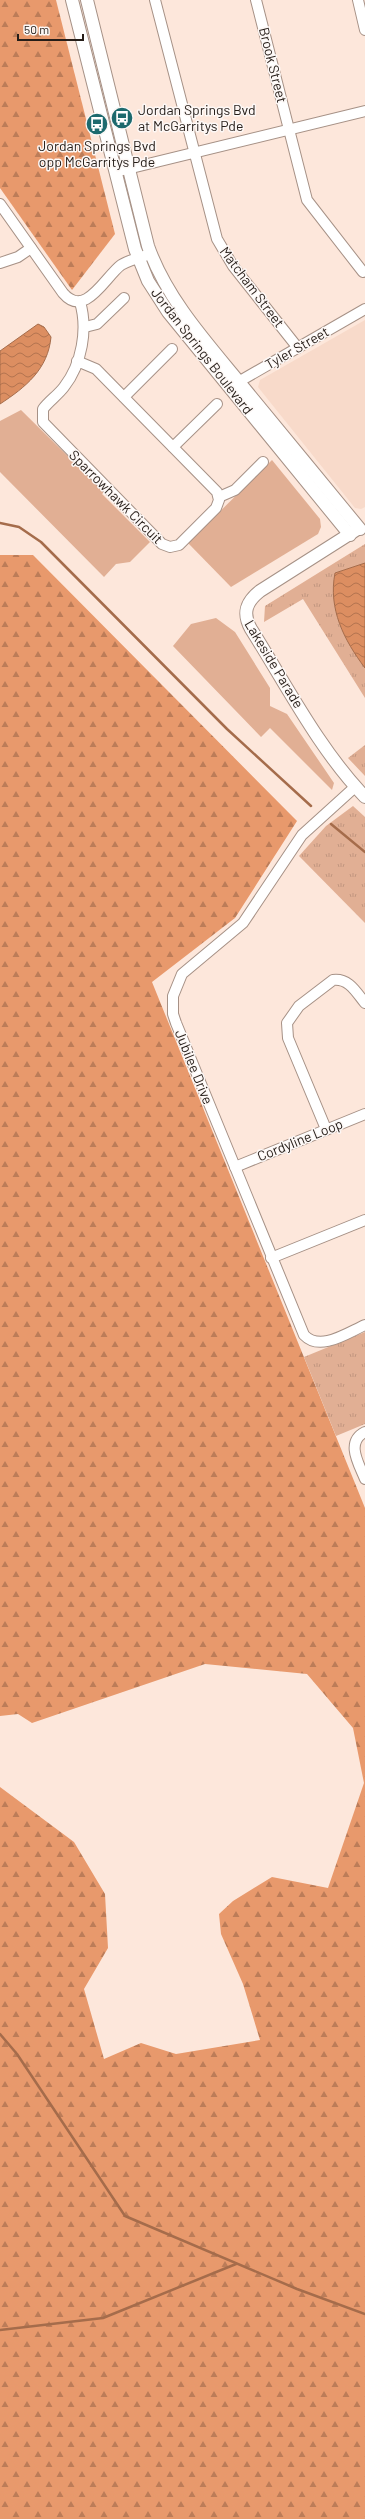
<svg xmlns="http://www.w3.org/2000/svg" width="365" height="2519" viewBox="0 0 365 2519" font-family="Barlow,sans-serif">
<defs>
<pattern id="forest-firs" width="22" height="20" patternUnits="userSpaceOnUse"><rect width="22" height="20" fill="#e8996c"/><path d="M5 1l3.5 6h-7zM16 11l3.5 6h-7z" fill="#bc7c58"/></pattern>
<pattern id="park-tufts" width="24" height="20" patternUnits="userSpaceOnUse"><rect width="24" height="20" fill="#e1af94"/><path d="M3 7l-1-3M5 7V3M7 7l1-3M15 17l-1-3M17 17v-4M19 17l1-3" fill="none" stroke="#c1967f"/></pattern>
<pattern id="water-waves" width="16" height="10" patternUnits="userSpaceOnUse"><rect width="16" height="10" fill="#dc8e61"/><path d="M0 5q4-4 8 0t8 0" fill="none" stroke="#b2734f"/></pattern>
</defs>
<rect width="100%" height="100%" fill="#fde7db"/>
<path fill="#f8daca" d="M 365,320 L 365,507 L 361,509 L 355,508 L 258,387 L 260,380 Z"/>
<g fill="#e1af94">
<path d="M 21,410 L 104,492 L 102,494 L 150,542 L 130,562 L 116,564 L 104,577 L 0,472 L 0,421 Z"/>
<path d="M 272,460 L 320,519 L 321,527 L 318,534 L 231,587 L 188,543 Z"/>
<path d="M 216,618 L 235,632 L 270,688 L 270,706 L 287,714 L 334,783 L 332,790 L 270,728 L 261,737 L 173,646 L 191,624 Z"/>
</g>
<g fill="url(#forest-firs)">
<path d="M 0,0 L 56,0 L 115,234 L 72,290 L 0,188 Z"/>
<path d="M 0,555 L 33,555 L 297,821 L 235,918 L 152,982 L 365,1508 L 365,2519 L 0,2519 L 0,1787 L 74,1842 L 105,1894 L 108,1948 L 84,1989 L 104,2059 L 141,2043 L 176,2054 L 260,2040 L 243,1984 L 221,1934 L 219,1914 L 233,1901 L 272,1877 L 328,1888 L 364,1783 L 353,1728 L 307,1674 L 205,1664 L 32,1723 L 18,1714 L 0,1716 Z"/>
</g>
<g fill="url(#park-tufts)">
<path d="M 365,544 L 365,698 L 303,599 L 264,622 L 265,606 Z"/>
<path d="M 365,745 L 365,776 L 348,758 Z"/>
<path d="M 353,806 L 365,817 L 365,923 L 299,856 L 326,826 Z"/>
<path d="M 365,1332 L 365,1424 L 336,1436 L 304,1357 Z"/>
</g>
<g fill="url(#water-waves)" stroke="#a56c4b">
<path d="M 38,324 L 44,327 L 51,337 C 48,369 26,387 0,404 L 0,351 Z"/>
<path d="M 365,563 L 365,668 C 344,640 328,609 335,573 Z"/>
</g>
<g fill="none" stroke-linecap="round" stroke-linejoin="round">
<g stroke="#a56c4b" stroke-width="2.5">
<path d="M 0,523 L 19,527 L 41,542 L 227,729 L 311,806"/>
<path d="M 331,824 L 365,852"/>
<path d="M 0,2034 L 17,2054 L 125,2216 L 297,2289 L 365,2314"/>
<path d="M 0,2330 L 103,2318 L 236,2264"/>
</g>
<g stroke="#a69186" stroke-width="12">
<g id="minor">
<path d="M 155,0 L 217,239 L 233,266 L 298,348"/>
<path d="M 256,0 L 307,200 L 363,272"/>
<path d="M 358,0 L 365,30"/>
<path d="M 115,172 L 365,111"/>
<path d="M 0,204 L 63,293 C 85,319 105,277 121,265 C 129,260 141,257 151,254"/>
<path d="M 0,263 L 18,257 L 31,248"/>
<path d="M 85,327 L 97,324 L 124,298"/>
<path d="M 77,361 L 96,369 L 217,492 L 219,500 L 216,508 L 179,545 L 170,547 L 162,544 L 43,422 L 43,409 C 49,401 58,395 64,387 C 82,364 88,329 80,302"/>
<path d="M 233,385 L 365,309"/>
<path d="M 124,397 L 172,349"/>
<path d="M 173,447 L 217,404"/>
<path d="M 219,497 L 235,490 L 263,462"/>
<path d="M 355,787 L 302,835 L 243,923 L 182,974 L 173,996 L 173,1014 L 176,1023 L 304,1335 C 320,1352 347,1333 365,1325"/>
<path d="M 326,1129 L 288,1038 L 287,1023 L 299,1006 L 333,980 C 349,978 356,992 365,1003"/>
<path d="M 235,1167 L 365,1114"/>
<path d="M 271,1258 L 365,1220"/>
<path d="M 365,1432 C 345,1442 359,1464 365,1479"/>
</g>
</g>
<g stroke="#a69186" stroke-width="14">
<g id="tertiary">
<path d="M 72,0 L 135,249 L 148,281 L 168,312 L 350,535"/>
<path d="M 87,0 L 148,246 C 167,300 208,344 244,388 C 283,435 321,482 360,529"/>
<path d="M 356,530 L 260,591 C 246,602 242,613 251,629 C 287,686 319,749 365,797"/>
</g>
</g>
<use href="#minor" stroke="#fff" stroke-width="10"/>
<use href="#tertiary" stroke="#fff" stroke-width="12"/>
</g>
<defs>
<g id="bus-disc" transform="scale(1.15)"><circle r="9.5" fill="#1d6a6e" stroke="#fdf8f6"/><path d="M-5-6H5V4H4V6H2V4H-2V6H-4V4H-5ZM-3.5-4V0h7V-4ZM-3.5 1.2v1.5H-2V1.2ZM2 1.2v1.5H3.5V1.2Z" fill="#fff"/></g>
</defs>
<g fill-rule="evenodd">
<use href="#bus-disc" x="122" y="118"/>
<use href="#bus-disc" x="97" y="124"/>
</g>
<g text-anchor="middle" stroke-width="3" stroke-linejoin="round" paint-order="stroke">
<g font-size="14" fill="#251d18" stroke="#fdf8f6">
<text transform="translate(273 65) rotate(76)" y="5">Brook Street</text>
<text transform="translate(252 287) rotate(53)" y="5">Matcham Street</text>
<text transform="translate(297 348) rotate(-30)" y="5">Tyler Street</text>
<text transform="translate(202 351) rotate(52)" y="5">Jordan Springs Boulevard</text>
<text transform="translate(116 497) rotate(45)" y="5">Sparrowhawk Circuit</text>
<text transform="translate(274 664) rotate(59)" y="5">Lakeside Parade</text>
<text transform="translate(194 1067) rotate(68)" y="5">Jubilee Drive</text>
<text transform="translate(300 1140) rotate(-22)" y="5">Cordyline Loop</text>
</g>
<g font-size="14" fill="#251d18" stroke="#fdf8f6" text-anchor="start">
<text x="138" y="115">Jordan Springs Bvd<tspan x="138" dy="16">at McGarritys Pde</tspan></text>
<text x="97" y="151" text-anchor="middle">Jordan Springs Bvd<tspan x="97" dy="16">opp McGarritys Pde</tspan></text>
</g>
</g>
<path d="M18 34v6h65v-6" fill="none" stroke="#251d18" stroke-width="2"/>
<text x="24" y="34" font-size="12" fill="#251d18" stroke="#fdf8f6" stroke-width="3" paint-order="stroke">50 m</text>
</svg>
